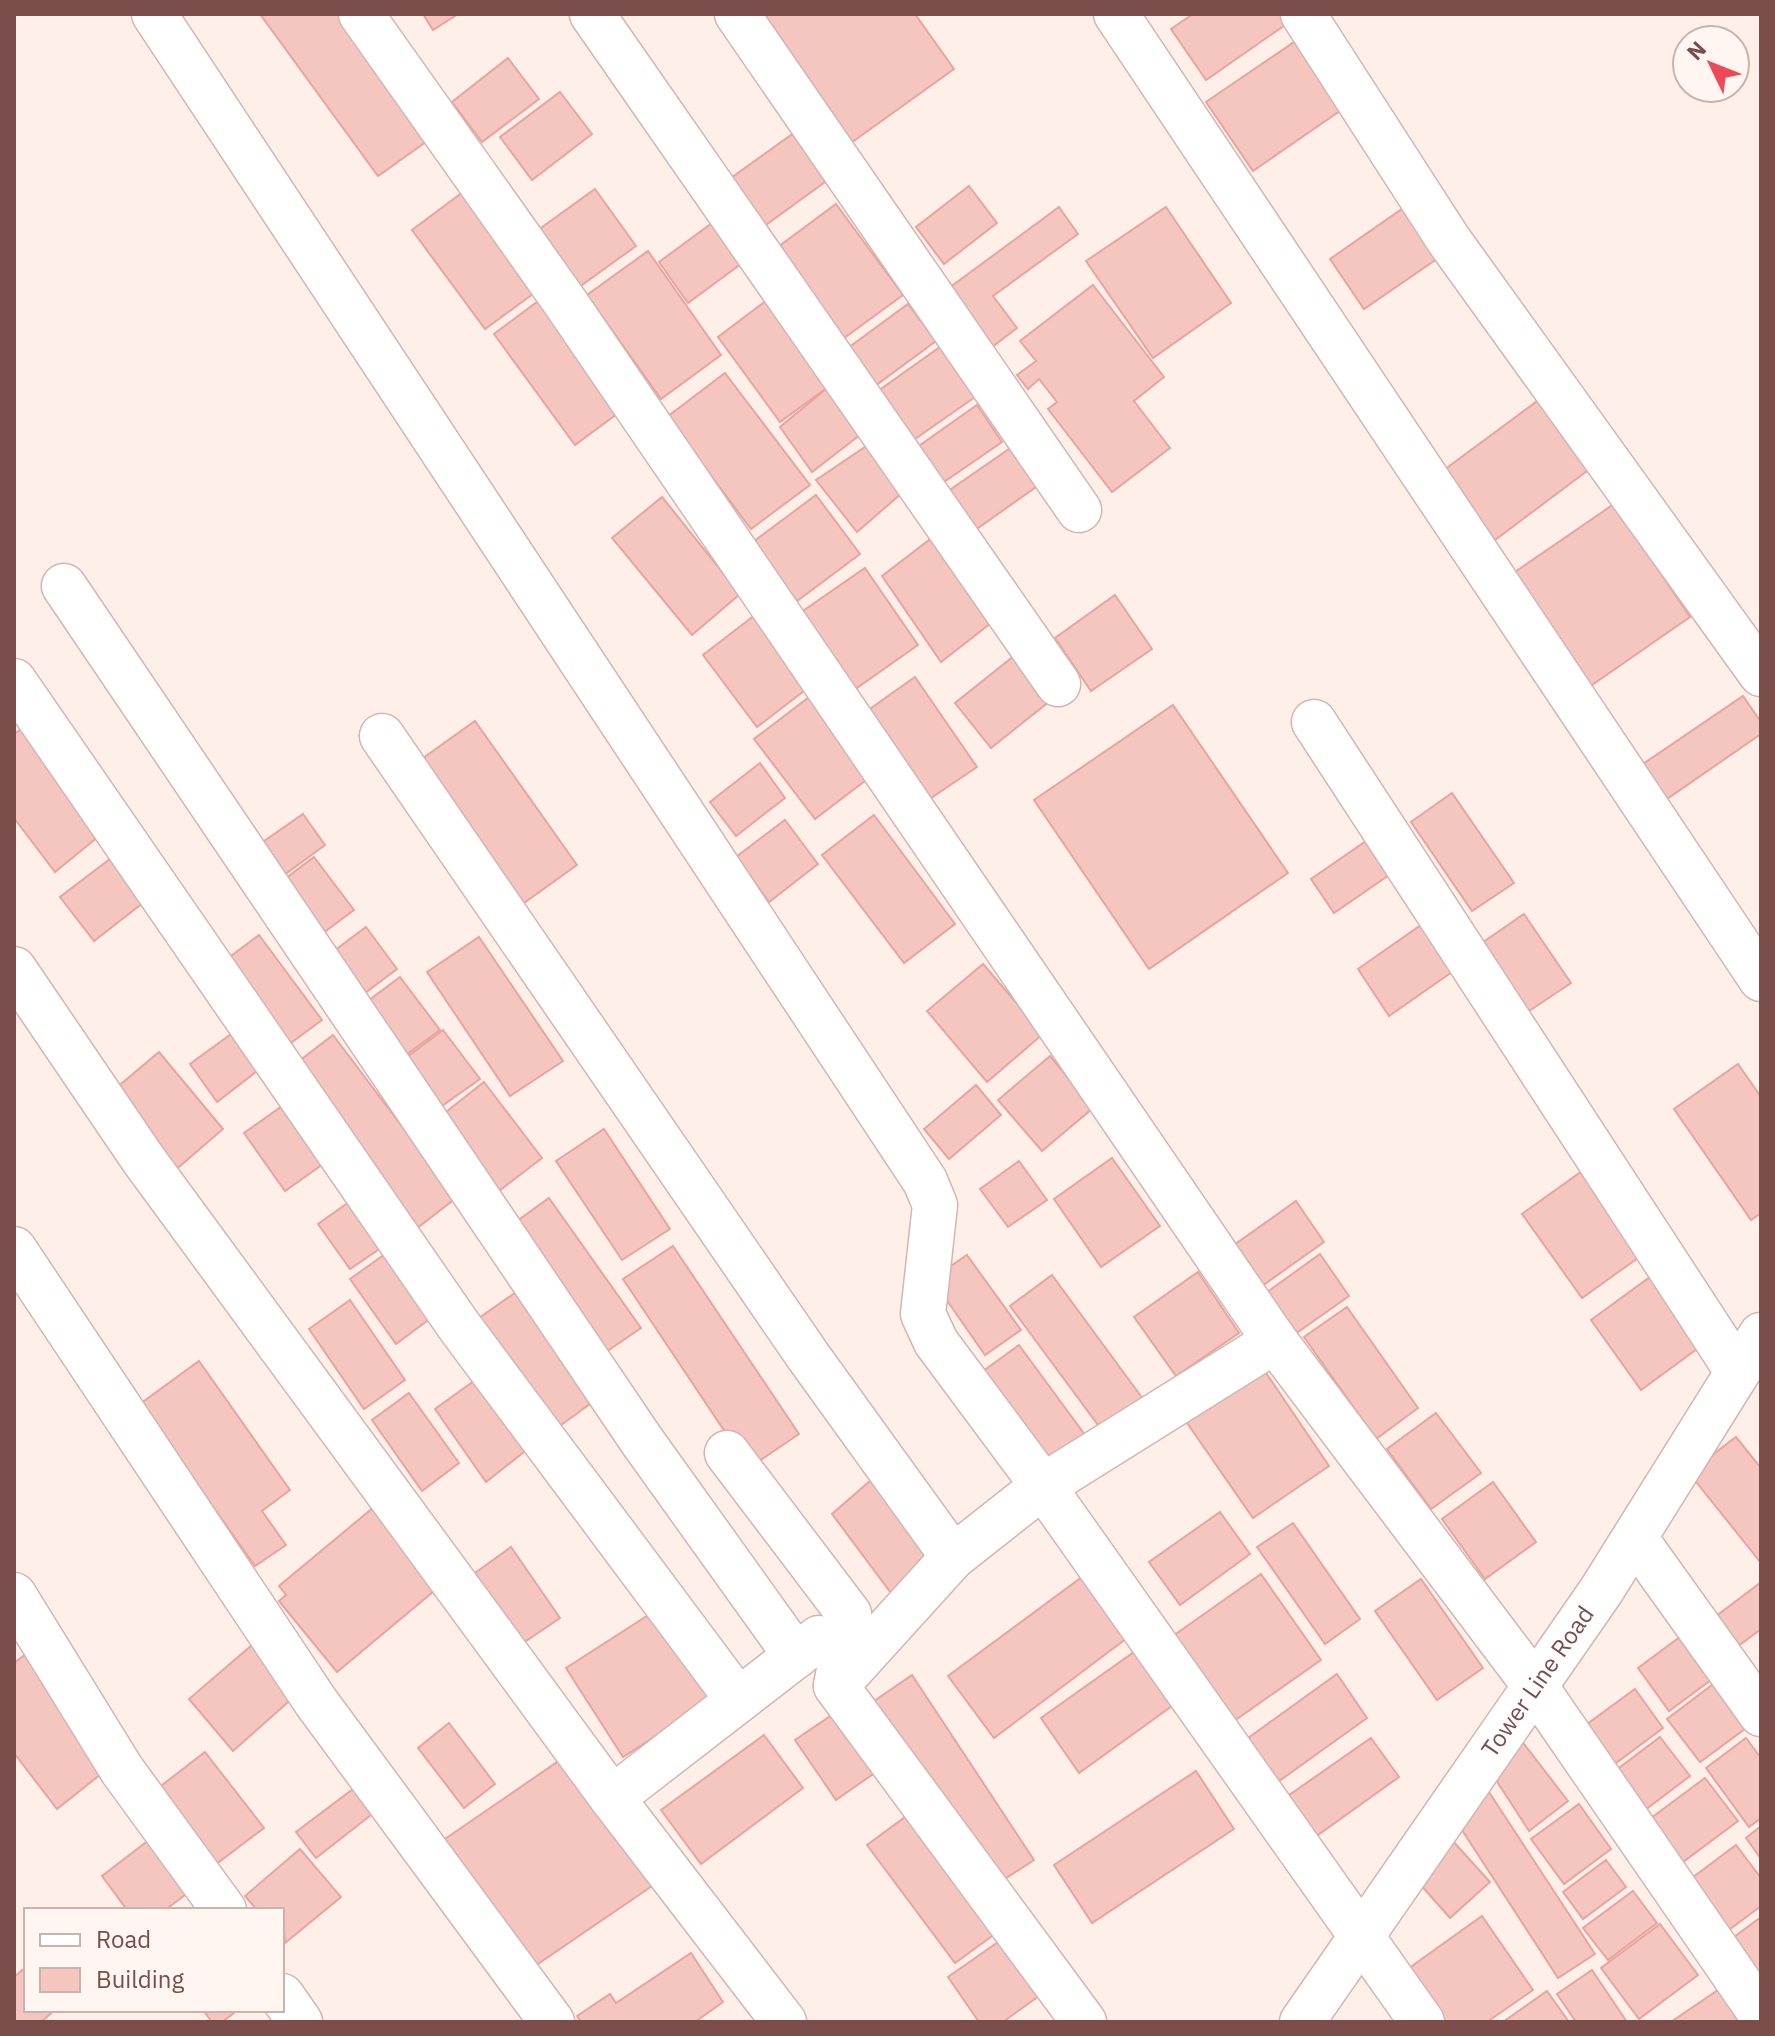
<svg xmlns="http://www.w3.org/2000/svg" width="1775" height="2036" viewBox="0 0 1775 2036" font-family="'IBM Plex Sans',sans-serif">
<rect width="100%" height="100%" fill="#fef0e9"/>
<g fill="#f5c5bf" stroke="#e8a59f" stroke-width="2">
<path d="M 260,14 L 339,14 L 430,139 L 378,176 Z"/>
<path d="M 423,14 L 458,14 L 433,30 Z"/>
<path d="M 758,14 L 915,14 L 954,69 L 848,145 Z"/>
<path d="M 1193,14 L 1282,14 L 1288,23 L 1206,80 L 1171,29 Z"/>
<path d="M 1300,38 L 1347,106 L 1253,171 L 1206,102 Z"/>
<path d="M 508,58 L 539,99 L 482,142 L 452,102 Z"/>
<path d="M 560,92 L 592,134 L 532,180 L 500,137 Z"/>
<path d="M 798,130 L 832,177 L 759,230 L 724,183 Z"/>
<path d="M 969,186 L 997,223 L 944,264 L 916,227 Z"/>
<path d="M 595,189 L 636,246 L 575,290 L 534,233 Z"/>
<path d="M 463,192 L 537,291 L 485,329 L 412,230 Z"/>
<path d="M 1412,202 L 1447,252 L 1364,309 L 1330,259 Z"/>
<path d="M 836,204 L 903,295 L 844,338 L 778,247 Z"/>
<path d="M 1059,207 L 1078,234 L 993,296 L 1017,328 L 992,347 L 949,288 Z"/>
<path d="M 1166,207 L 1231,303 L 1153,358 L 1086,261 Z"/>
<path d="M 723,215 L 753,255 L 688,303 L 659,262 Z"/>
<path d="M 648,251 L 721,355 L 661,399 L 587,295 Z"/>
<path d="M 1093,285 L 1164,377 L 1134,401 L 1170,448 L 1112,492 L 1048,409 L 1057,402 L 1039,379 L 1028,389 L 1017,375 L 1036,361 L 1020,341 Z"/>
<path d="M 549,293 L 629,405 L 575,445 L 494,334 Z"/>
<path d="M 771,297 L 832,384 L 780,422 L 718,337 Z"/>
<path d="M 908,304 L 936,341 L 875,386 L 848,348 Z"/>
<path d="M 940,347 L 975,397 L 912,441 L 878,391 Z"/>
<path d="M 725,373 L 810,485 L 751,529 L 667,417 Z"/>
<path d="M 832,384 L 865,431 L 812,472 L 780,427 Z"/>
<path d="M 1548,393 L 1599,462 L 1491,543 L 1440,473 Z"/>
<path d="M 977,405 L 1002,442 L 941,484 L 916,448 Z"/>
<path d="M 871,443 L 902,493 L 857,532 L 816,480 Z"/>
<path d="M 1012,447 L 1039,485 L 971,533 L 944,494 Z"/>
<path d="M 816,495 L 860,554 L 797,601 L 753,542 Z"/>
<path d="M 662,497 L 740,594 L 692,635 L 612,538 Z"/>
<path d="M 1614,504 L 1690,617 L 1589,687 L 1512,574 Z"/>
<path d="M 933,537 L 991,623 L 941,662 L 882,576 Z"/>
<path d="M 865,568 L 918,645 L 854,690 L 800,613 Z"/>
<path d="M 1115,595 L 1152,649 L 1091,691 L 1055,638 Z"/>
<path d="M 759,612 L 813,684 L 757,727 L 703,655 Z"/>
<path d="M 1014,656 L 1050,701 L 991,748 L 955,703 Z"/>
<path d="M 915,677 L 977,767 L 928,800 L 867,711 Z"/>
<path d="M 817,691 L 878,771 L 815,819 L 754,739 Z"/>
<path d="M 1743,696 L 1761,722 L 1761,734 L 1664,801 L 1640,766 Z"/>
<path d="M 1173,705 L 1288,873 L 1149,969 L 1034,800 Z"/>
<path d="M 475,721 L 577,865 L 521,905 L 419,761 Z"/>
<path d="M 23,728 L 99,836 L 55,872 L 14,818 L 14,734 Z"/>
<path d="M 760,763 L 785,798 L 736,836 L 710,802 Z"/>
<path d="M 1452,793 L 1514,883 L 1472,911 L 1411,822 Z"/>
<path d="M 303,814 L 325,845 L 280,878 L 257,846 Z"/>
<path d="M 874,815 L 955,924 L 904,963 L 822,855 Z"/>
<path d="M 785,820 L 818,864 L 769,902 L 736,857 Z"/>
<path d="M 1369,839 L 1392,873 L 1334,913 L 1311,879 Z"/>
<path d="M 314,857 L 354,910 L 311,942 L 273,888 Z"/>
<path d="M 110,859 L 144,902 L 94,941 L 60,897 Z"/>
<path d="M 1524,914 L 1571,983 L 1523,1015 L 1476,947 Z"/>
<path d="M 1421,925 L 1452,972 L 1389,1016 L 1358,969 Z"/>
<path d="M 366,927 L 397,969 L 361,996 L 330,954 Z"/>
<path d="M 259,935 L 322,1020 L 277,1053 L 215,968 Z"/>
<path d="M 479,937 L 563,1061 L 510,1096 L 427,972 Z"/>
<path d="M 983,964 L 1043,1034 L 987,1082 L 927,1011 Z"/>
<path d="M 400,977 L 440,1030 L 399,1060 L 360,1007 Z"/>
<path d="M 443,1030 L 480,1079 L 439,1108 L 403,1060 Z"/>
<path d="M 234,1032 L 261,1068 L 217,1102 L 190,1064 Z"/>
<path d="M 333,1035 L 456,1198 L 416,1229 L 294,1065 Z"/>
<path d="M 159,1052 L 223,1129 L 172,1173 L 108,1095 Z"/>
<path d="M 1050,1056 L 1093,1108 L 1042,1151 L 998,1100 Z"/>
<path d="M 1738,1064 L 1761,1097 L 1761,1213 L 1751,1220 L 1674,1109 Z"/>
<path d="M 484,1082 L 542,1158 L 499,1191 L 441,1116 Z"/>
<path d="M 976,1085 L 1001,1115 L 949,1159 L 924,1129 Z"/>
<path d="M 292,1099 L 333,1157 L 285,1191 L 244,1133 Z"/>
<path d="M 604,1129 L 670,1229 L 622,1260 L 556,1161 Z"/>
<path d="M 1112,1158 L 1160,1226 L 1101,1267 L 1054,1199 Z"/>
<path d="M 1019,1161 L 1047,1200 L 1008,1227 L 980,1189 Z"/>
<path d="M 1585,1169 L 1645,1253 L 1582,1298 L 1522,1214 Z"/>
<path d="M 359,1195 L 391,1241 L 350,1269 L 318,1224 Z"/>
<path d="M 549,1198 L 641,1328 L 597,1358 L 506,1229 Z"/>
<path d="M 1296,1201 L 1324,1242 L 1262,1286 L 1234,1245 Z"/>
<path d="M 673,1246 L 799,1434 L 749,1468 L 623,1279 Z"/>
<path d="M 395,1247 L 439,1312 L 396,1344 L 350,1279 Z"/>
<path d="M 1320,1254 L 1349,1296 L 1288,1339 L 1259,1298 Z"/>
<path d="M 967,1255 L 1021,1330 L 985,1355 L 932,1279 Z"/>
<path d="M 1198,1272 L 1239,1333 L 1176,1376 L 1134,1317 Z"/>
<path d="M 1052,1275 L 1143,1399 L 1101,1429 L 1010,1306 Z"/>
<path d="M 1650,1277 L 1701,1346 L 1641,1390 L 1591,1320 Z"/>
<path d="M 519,1290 L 601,1396 L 557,1428 L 469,1325 Z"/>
<path d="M 350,1300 L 405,1380 L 364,1409 L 309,1329 Z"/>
<path d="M 1347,1307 L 1418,1408 L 1376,1439 L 1304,1337 Z"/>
<path d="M 1019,1345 L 1088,1439 L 1043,1471 L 975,1377 Z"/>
<path d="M 199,1361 L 290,1490 L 262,1511 L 286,1545 L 255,1566 L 140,1404 Z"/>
<path d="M 1262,1367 L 1329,1466 L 1253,1518 L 1185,1420 Z"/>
<path d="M 481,1376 L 529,1448 L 486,1482 L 435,1409 Z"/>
<path d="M 409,1393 L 459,1463 L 422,1491 L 372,1420 Z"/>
<path d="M 1436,1413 L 1481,1473 L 1431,1509 L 1387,1449 Z"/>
<path d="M 1736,1437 L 1761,1468 L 1761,1563 L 1689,1473 Z"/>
<path d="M 878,1474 L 937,1552 L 891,1593 L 832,1514 Z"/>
<path d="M 1493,1482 L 1536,1542 L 1485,1579 L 1442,1519 Z"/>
<path d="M 374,1507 L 440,1586 L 337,1672 L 279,1601 L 286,1595 L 279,1586 Z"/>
<path d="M 1220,1512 L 1250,1554 L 1180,1605 L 1149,1562 Z"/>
<path d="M 1293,1523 L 1360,1619 L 1325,1644 L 1257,1547 Z"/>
<path d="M 511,1547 L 560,1618 L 523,1643 L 475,1573 Z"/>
<path d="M 1261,1574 L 1321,1660 L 1234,1721 L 1173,1636 Z"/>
<path d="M 1082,1577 L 1127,1638 L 994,1738 L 948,1676 Z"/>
<path d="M 1421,1579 L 1483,1668 L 1437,1700 L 1375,1611 Z"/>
<path d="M 1760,1583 L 1761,1629 L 1733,1650 L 1711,1620 Z"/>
<path d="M 661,1607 L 718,1696 L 623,1757 L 566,1668 Z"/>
<path d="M 1684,1634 L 1715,1677 L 1669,1711 L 1638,1668 Z"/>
<path d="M 252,1645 L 295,1696 L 233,1751 L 189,1699 Z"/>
<path d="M 30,1651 L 116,1762 L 57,1809 L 14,1753 L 14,1663 Z"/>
<path d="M 1134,1652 L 1172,1706 L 1079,1773 L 1041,1718 Z"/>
<path d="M 1337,1674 L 1367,1718 L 1275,1784 L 1244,1741 Z"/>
<path d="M 912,1675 L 1034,1860 L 991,1888 L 867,1706 Z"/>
<path d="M 1716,1682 L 1749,1726 L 1700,1762 L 1667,1719 Z"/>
<path d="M 1635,1689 L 1663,1728 L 1608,1769 L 1579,1730 Z"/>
<path d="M 845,1706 L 886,1765 L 836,1800 L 795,1740 Z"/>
<path d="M 449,1723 L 495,1784 L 464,1808 L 418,1748 Z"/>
<path d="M 1514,1731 L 1568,1801 L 1529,1831 L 1487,1766 Z"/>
<path d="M 764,1735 L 803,1788 L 701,1864 L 661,1810 Z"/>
<path d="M 1660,1737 L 1690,1776 L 1641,1813 L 1611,1774 Z"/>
<path d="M 1371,1738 L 1399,1777 L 1311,1840 L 1282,1800 Z"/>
<path d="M 1746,1738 L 1761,1758 L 1761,1818 L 1749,1827 L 1706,1768 Z"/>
<path d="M 205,1752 L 264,1828 L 215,1865 L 157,1789 Z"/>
<path d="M 563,1758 L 652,1886 L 529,1970 L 442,1841 Z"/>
<path d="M 1196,1771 L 1234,1829 L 1092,1923 L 1054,1865 Z"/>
<path d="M 1705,1778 L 1738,1821 L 1671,1871 L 1639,1827 Z"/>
<path d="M 357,1786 L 376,1811 L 316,1858 L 296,1832 Z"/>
<path d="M 1487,1789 L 1595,1954 L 1558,1978 L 1451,1813 Z"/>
<path d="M 1579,1804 L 1611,1849 L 1564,1884 L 1531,1839 Z"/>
<path d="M 916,1809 L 1003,1928 L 955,1963 L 867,1845 Z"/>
<path d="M 1761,1826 L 1761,1859 L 1746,1838 Z"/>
<path d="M 162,1830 L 201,1883 L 165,1910 L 127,1910 L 102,1876 Z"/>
<path d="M 1451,1839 L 1490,1882 L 1450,1918 L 1411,1874 Z"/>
<path d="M 1736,1845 L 1761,1878 L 1761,1906 L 1718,1938 L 1680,1887 Z"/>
<path d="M 300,1849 L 341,1897 L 285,1943 L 282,1910 L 257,1910 L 245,1896 Z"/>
<path d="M 1606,1860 L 1626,1887 L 1583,1919 L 1563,1892 Z"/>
<path d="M 1633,1891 L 1657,1923 L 1608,1960 L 1583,1928 Z"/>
<path d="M 1482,1916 L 1533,1990 L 1487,2022 L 1430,2022 L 1398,1976 Z"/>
<path d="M 1761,1917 L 1761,1990 L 1722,1946 Z"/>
<path d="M 1660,1924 L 1698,1975 L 1639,2019 L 1601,1968 Z"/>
<path d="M 1004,1938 L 1043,1993 L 1003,2022 L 979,2022 L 948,1977 Z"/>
<path d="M 691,1953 L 723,2002 L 695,2022 L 581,2022 L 577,2016 L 610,1994 L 616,2003 Z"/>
<path d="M 26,1967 L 26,2010 L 55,2010 L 41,2022 L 14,2022 L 14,1977 Z"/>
<path d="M 1592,1970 L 1627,2022 L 1576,2022 L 1557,1994 Z"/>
<path d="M 1721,1988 L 1744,2022 L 1671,2022 Z"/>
<path d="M 1547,1991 L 1569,2022 L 1503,2022 Z"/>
<path d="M 203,2010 L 238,2010 L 222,2022 L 212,2022 Z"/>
</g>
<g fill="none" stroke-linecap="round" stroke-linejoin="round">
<g stroke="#d4b5b0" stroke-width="47">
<g id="minor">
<path d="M 154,14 L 925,1181 L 935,1205 L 923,1314 L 936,1342 L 1043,1486 L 1422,2022"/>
<path d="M 361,14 L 565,302 L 1275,1341 L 1535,1686 L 1761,2014"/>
<path d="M 592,14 L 1058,684"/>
<path d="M 737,14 L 1079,510"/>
<path d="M 1116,14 L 1761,979"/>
<path d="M 1303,14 L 1448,239 L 1761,674"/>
<path d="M 64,586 L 642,1441 L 796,1656"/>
<path d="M 14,681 L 459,1326 L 738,1700"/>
<path d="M 1314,722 L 1737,1371"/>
<path d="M 382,736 L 808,1356 L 953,1557"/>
<path d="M 14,969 L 143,1159 L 612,1798 L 784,2022"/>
<path d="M 14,1249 L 316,1702 L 552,2022"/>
<path d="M 727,1453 L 849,1614 L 836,1686 L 953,1557 L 1043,1486 L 1275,1341"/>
<path d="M 1635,1538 L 1761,1714"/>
<path d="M 14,1595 L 122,1770 L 224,1910"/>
<path d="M 836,1686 L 1084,2022"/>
<path d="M 612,1798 L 819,1638"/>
<path d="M 282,1996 L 300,2022"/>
<path id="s1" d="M 1302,2022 L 1601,1591 L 1761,1335"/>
</g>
</g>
<use href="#minor" stroke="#fff" stroke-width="44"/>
</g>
<g text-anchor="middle" stroke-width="6" stroke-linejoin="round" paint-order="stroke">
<g font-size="24" fill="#7a4d4a" stroke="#fff5f1">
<text dy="8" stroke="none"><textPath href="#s1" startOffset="414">Tower Line Road</textPath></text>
</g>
</g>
<rect width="1775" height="2036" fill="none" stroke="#7a4d4a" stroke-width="32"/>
<rect x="24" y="1908" width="260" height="104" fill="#fff5f1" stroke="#cab2ae" stroke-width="2"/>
<rect x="40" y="1934" width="40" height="12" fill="#ffffff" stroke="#cab2ae" stroke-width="2"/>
<text x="96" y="1948" font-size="24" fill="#7a4d4a">Road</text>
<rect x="40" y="1968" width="40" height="24" fill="#f5c5bf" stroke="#cab2ae" stroke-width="2"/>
<text x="96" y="1988" font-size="24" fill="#7a4d4a">Building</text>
<g transform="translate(1711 64) rotate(313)"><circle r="38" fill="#fff5f1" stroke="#cab2ae" stroke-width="2"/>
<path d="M0-6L14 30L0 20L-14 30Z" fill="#ed4956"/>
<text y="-12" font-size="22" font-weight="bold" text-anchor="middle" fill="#7a4d4a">N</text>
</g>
</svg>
